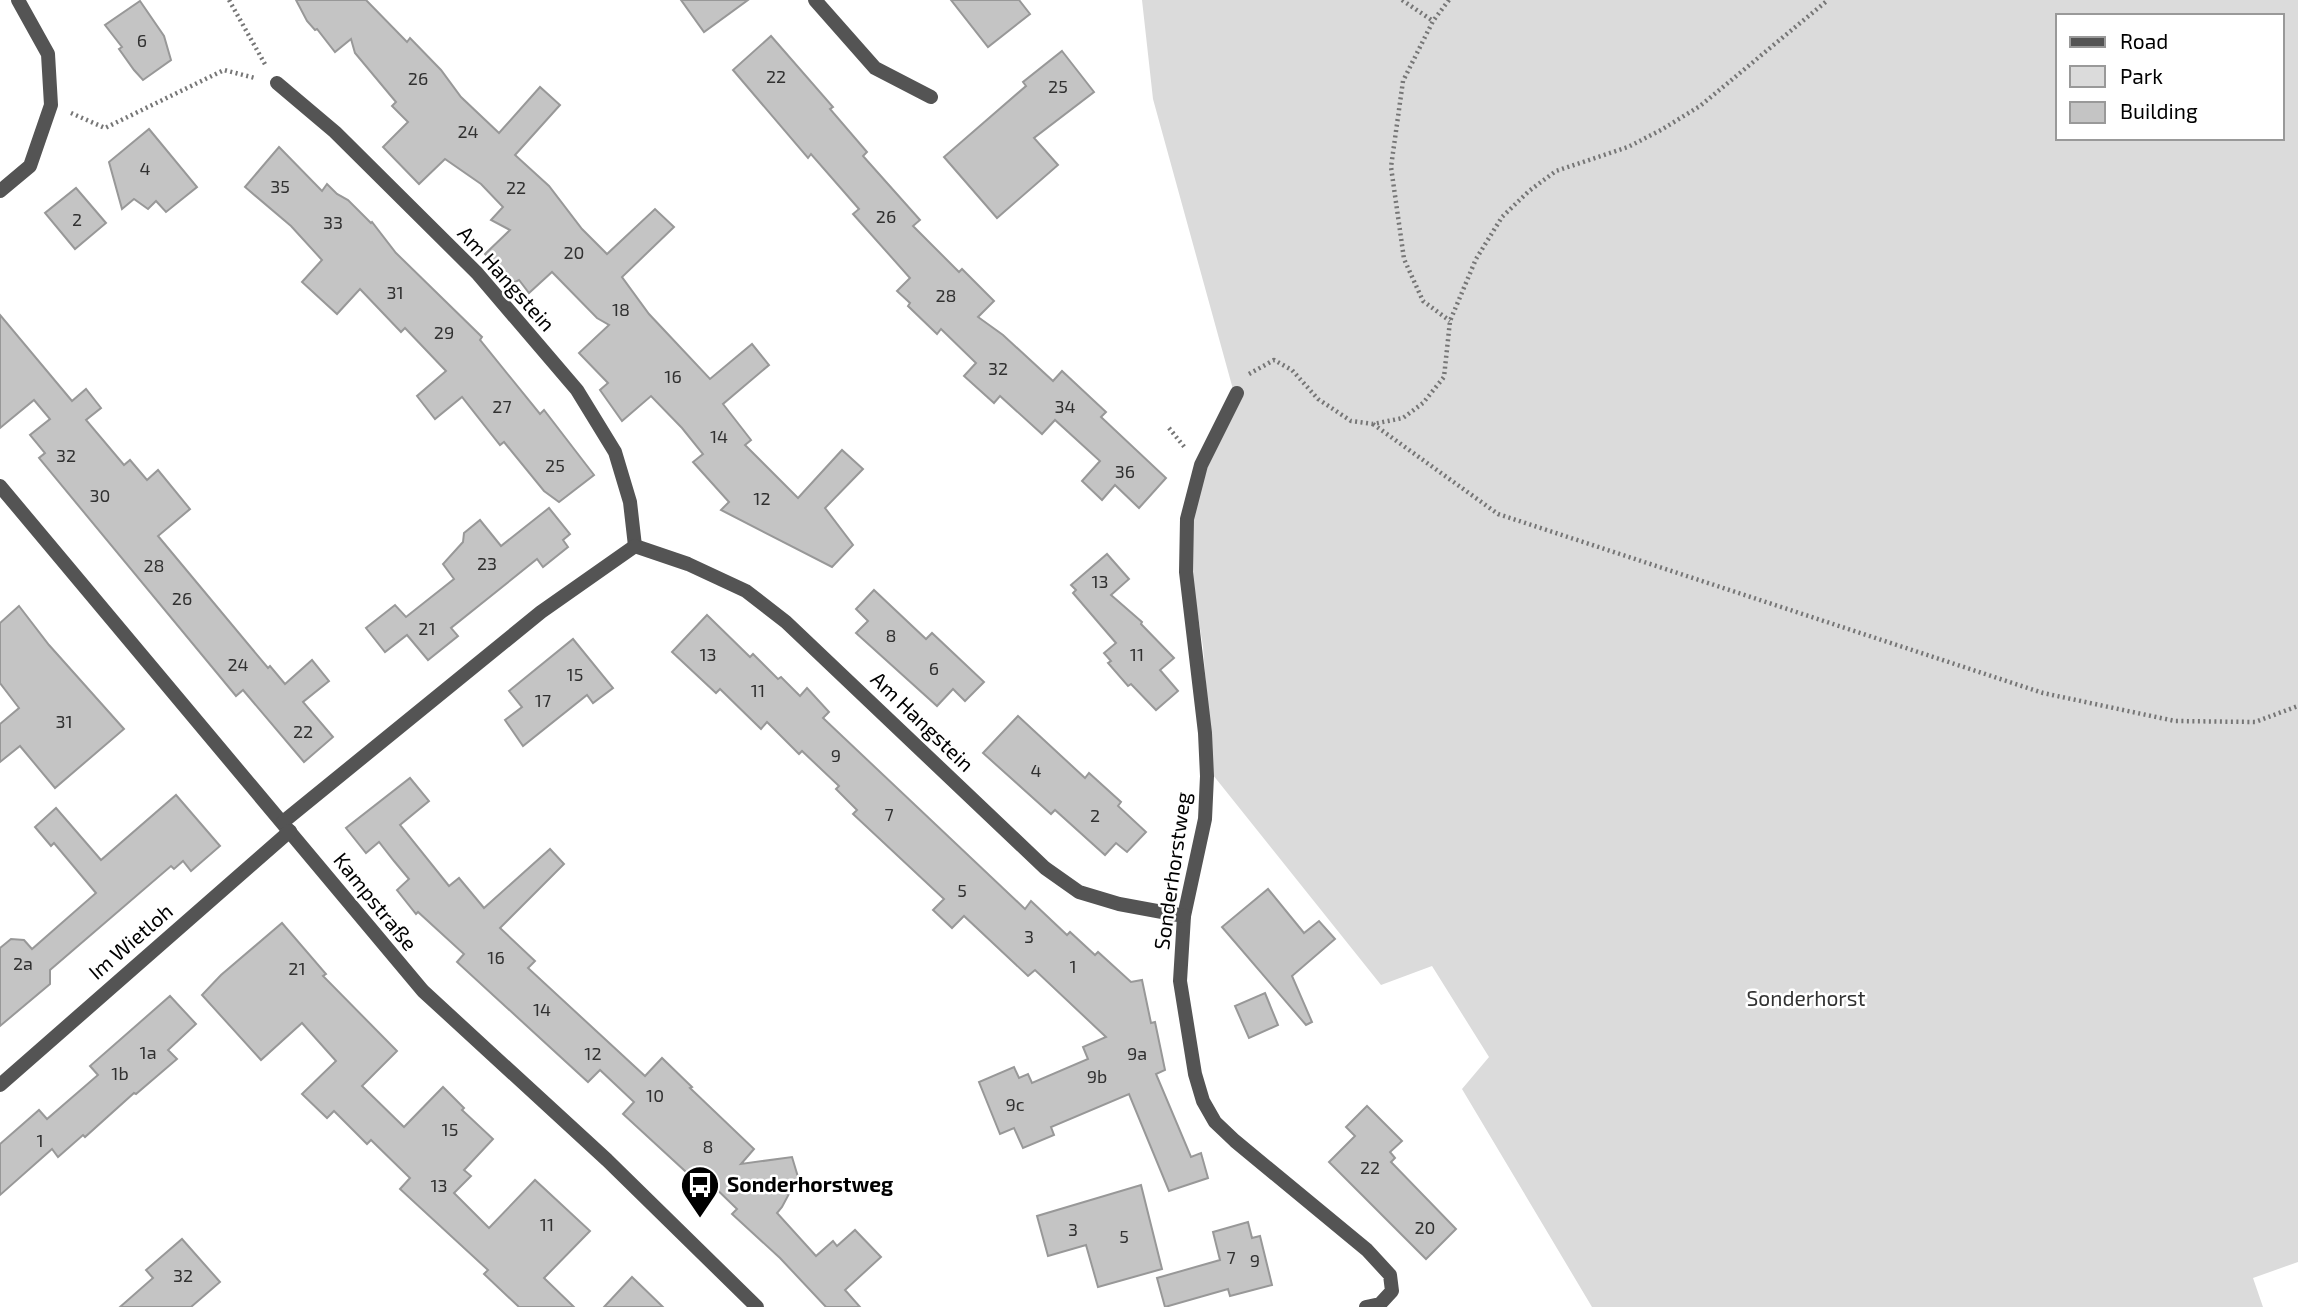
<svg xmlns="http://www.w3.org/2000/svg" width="2298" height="1307" viewBox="0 0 2298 1307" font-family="'Exo 2',sans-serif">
<rect width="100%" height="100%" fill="#fff"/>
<path fill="#dbdbdb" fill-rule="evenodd" d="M 1142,0 L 2298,0 L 2298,1262 L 2253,1278 L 2263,1307 L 1592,1307 L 1462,1089 L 1489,1057 L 1432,966 L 1381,985 L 1213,775 L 1203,647 L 1191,572 L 1189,521 L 1204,466 L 1234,393 L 1153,99 ZM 2058,16 L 2282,16 L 2282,138 L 2058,138 Z"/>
<g fill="#c4c4c4" stroke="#989898" stroke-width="2">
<path d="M 296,0 L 366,0 L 407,42 L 410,38 L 441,70 L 461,97 L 499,133 L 540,87 L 560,105 L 515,155 L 549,186 L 582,229 L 607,254 L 655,209 L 674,227 L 622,277 L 649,314 L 710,379 L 752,344 L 769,365 L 723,404 L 751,440 L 745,445 L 798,498 L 842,450 L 863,469 L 825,508 L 853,545 L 832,567 L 721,510 L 729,502 L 693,462 L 703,454 L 682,428 L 651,396 L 622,421 L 600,390 L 608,383 L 579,353 L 609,325 L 597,318 L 552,272 L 529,293 L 519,280 L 513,283 L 485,254 L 510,230 L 491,220 L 503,207 L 481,184 L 445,159 L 419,184 L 383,147 L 408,122 L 392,106 L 396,102 L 355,53 L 351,39 L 335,52 L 317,29 L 315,30 L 307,21 Z"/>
<path d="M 681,0 L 748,0 L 704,32 Z"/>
<path d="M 951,0 L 1019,0 L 1030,14 L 988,47 Z"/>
<path d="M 140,1 L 164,36 L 171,60 L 143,80 L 134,70 L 119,49 L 122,47 L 105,25 Z"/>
<path d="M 771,36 L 833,107 L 830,109 L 867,152 L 863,156 L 920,220 L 913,226 L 959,272 L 962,269 L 994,301 L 978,317 L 1003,335 L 1053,381 L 1062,371 L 1106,412 L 1101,417 L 1166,478 L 1139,508 L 1115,485 L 1102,500 L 1082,481 L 1100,461 L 1055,420 L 1042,434 L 1000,396 L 994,403 L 964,376 L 976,363 L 941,329 L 937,334 L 908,306 L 910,303 L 897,291 L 910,278 L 853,214 L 859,209 L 811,154 L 808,158 L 733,70 Z"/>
<path d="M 1062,51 L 1094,92 L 1034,138 L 1058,165 L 997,218 L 944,157 L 1026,86 L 1023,82 Z"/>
<path d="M 149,129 L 197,187 L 166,212 L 156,201 L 148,209 L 134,199 L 122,209 L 109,162 Z"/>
<path d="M 279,147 L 322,191 L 327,184 L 337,194 L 348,200 L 371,223 L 372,222 L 396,253 L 482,337 L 480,340 L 540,414 L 544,410 L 594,475 L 559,502 L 544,491 L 504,442 L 500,445 L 462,397 L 435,419 L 417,396 L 446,371 L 405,328 L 401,332 L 360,289 L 337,314 L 302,282 L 322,260 L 291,226 L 245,187 Z"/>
<path d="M 76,188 L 106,223 L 75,249 L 45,213 Z"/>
<path d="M 0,315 L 72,401 L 86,389 L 101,408 L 86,420 L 124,465 L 130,460 L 147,480 L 158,470 L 190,509 L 158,536 L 268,668 L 270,666 L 285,684 L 312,660 L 329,681 L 303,702 L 333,737 L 304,762 L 243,690 L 236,696 L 39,458 L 45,453 L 30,435 L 50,419 L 34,400 L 0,428 Z"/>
<path d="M 549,508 L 570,534 L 563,540 L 568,547 L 543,567 L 537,559 L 451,628 L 458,636 L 428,660 L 407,635 L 385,652 L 366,628 L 395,605 L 406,617 L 454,579 L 443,564 L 463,542 L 464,533 L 480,520 L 501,546 Z"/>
<path d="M 1107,554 L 1129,579 L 1111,595 L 1142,622 L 1141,624 L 1174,658 L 1160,670 L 1178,691 L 1156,710 L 1131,684 L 1128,686 L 1108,663 L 1111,661 L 1104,653 L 1116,643 L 1073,593 L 1076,590 L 1071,585 Z"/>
<path d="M 874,590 L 926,639 L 932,633 L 984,682 L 965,701 L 953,689 L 937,706 L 856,633 L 868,621 L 856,609 Z"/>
<path d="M 19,606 L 49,645 L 124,729 L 55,788 L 20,746 L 0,762 L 0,724 L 19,708 L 0,683 L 0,623 Z"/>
<path d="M 707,615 L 750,657 L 753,654 L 778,679 L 781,677 L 800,696 L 807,688 L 829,712 L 823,718 L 1025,909 L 1031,901 L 1067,935 L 1070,932 L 1095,955 L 1098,952 L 1131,982 L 1142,980 L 1151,1023 L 1155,1022 L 1165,1070 L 1156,1074 L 1191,1157 L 1201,1153 L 1208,1178 L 1169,1191 L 1129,1094 L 1051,1127 L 1054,1135 L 1023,1148 L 1014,1128 L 1000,1134 L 979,1082 L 1014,1067 L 1019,1078 L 1028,1074 L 1032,1083 L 1088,1059 L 1083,1047 L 1106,1037 L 1035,970 L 1028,976 L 964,916 L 952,928 L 933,910 L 944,899 L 853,814 L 857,810 L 836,789 L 839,786 L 802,751 L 799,754 L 767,722 L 761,729 L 720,689 L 716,693 L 672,652 Z"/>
<path d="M 573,639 L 613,688 L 593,703 L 587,695 L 523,746 L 505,720 L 522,707 L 509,691 Z"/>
<path d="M 1018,716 L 1085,778 L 1089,773 L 1121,802 L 1118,806 L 1146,832 L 1127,852 L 1116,843 L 1105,855 L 1055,810 L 1051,814 L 983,753 Z"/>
<path d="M 410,778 L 429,801 L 400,825 L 449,886 L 459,878 L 484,908 L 550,849 L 564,864 L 500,928 L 535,961 L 528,968 L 645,1076 L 662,1058 L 692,1087 L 690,1088 L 754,1149 L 741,1164 L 792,1157 L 798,1177 L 782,1207 L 777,1213 L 816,1256 L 833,1241 L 837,1246 L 855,1230 L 881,1257 L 845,1290 L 860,1307 L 826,1307 L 780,1258 L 732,1214 L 737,1209 L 703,1176 L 697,1182 L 623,1114 L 634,1102 L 600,1070 L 588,1082 L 457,962 L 464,954 L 418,912 L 416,914 L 397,890 L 409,879 L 394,861 L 379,842 L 366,853 L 346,828 Z"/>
<path d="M 176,795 L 220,846 L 191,871 L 183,861 L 174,869 L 171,866 L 50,970 L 50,984 L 0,1026 L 0,948 L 11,939 L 24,940 L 32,949 L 96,893 L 54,843 L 51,846 L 35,827 L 56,808 L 101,860 Z"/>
<path d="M 1268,889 L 1304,933 L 1319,921 L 1335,939 L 1292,976 L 1312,1022 L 1306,1025 L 1222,927 Z"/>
<path d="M 282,923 L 326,974 L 323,976 L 397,1051 L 362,1086 L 404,1127 L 443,1087 L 464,1108 L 462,1110 L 493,1139 L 464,1170 L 471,1176 L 454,1193 L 489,1228 L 535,1180 L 590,1231 L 544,1278 L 574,1307 L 519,1307 L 484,1274 L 488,1270 L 400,1189 L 410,1178 L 371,1140 L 367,1144 L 334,1111 L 327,1118 L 302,1094 L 336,1061 L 302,1023 L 261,1060 L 202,995 L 221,975 Z"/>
<path d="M 1265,993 L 1278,1025 L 1249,1038 L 1235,1006 Z"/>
<path d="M 170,996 L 196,1024 L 168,1050 L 177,1059 L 136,1094 L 134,1093 L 85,1137 L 83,1135 L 58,1157 L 52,1149 L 0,1195 L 0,1144 L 39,1110 L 47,1119 L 98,1075 L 90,1066 Z"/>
<path d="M 1367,1106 L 1402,1141 L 1390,1152 L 1395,1158 L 1391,1162 L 1456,1229 L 1426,1259 L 1329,1162 L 1355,1136 L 1346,1127 Z"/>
<path d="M 1141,1185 L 1162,1269 L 1098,1287 L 1086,1245 L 1048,1256 L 1037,1216 Z"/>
<path d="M 1248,1222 L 1252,1238 L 1260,1236 L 1272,1285 L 1230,1296 L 1228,1289 L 1165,1307 L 1157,1278 L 1220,1260 L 1213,1232 Z"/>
<path d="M 182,1239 L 220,1282 L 191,1307 L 120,1307 L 153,1278 L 146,1270 Z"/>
<path d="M 632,1277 L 663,1307 L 604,1307 Z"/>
</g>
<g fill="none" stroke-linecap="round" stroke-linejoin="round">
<g stroke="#767676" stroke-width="4.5" stroke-dasharray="2 3.5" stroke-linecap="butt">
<path d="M 229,0 L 266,66"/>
<path d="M 1402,0 L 1433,21"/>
<path d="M 1449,0 L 1433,21 L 1403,81 L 1391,167 L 1404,259 L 1423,301 L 1450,321"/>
<path d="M 71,113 L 105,128 L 224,70 L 255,78"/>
<path d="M 1249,374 L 1274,360 L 1292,370 L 1318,399 L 1351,421 L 1373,424 L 1403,418 L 1423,403 L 1444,377 L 1450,321 L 1476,259 L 1502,217 L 1529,191 L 1556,171 L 1628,147 L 1661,130 L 1700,106 L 1828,0"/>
<path d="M 1373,424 L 1498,514 L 2043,693 L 2175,721 L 2255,722 L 2298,706"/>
<path d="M 1169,428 L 1186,449"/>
</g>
<g stroke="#545454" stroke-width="14">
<path d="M 815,0 L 875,68 L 931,97"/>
<path d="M 277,83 L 335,132 L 477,273 L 577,390 L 615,452 L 630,502 L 635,546"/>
<path d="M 0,191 L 30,166 L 51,105 L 48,54 L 18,0"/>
<path d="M 1237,393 L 1201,465 L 1187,519 L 1186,572 L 1205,733 L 1207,776 L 1205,819 L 1184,916 L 1180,981 L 1195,1074 L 1203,1101 L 1215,1122 L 1235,1141 L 1367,1250 L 1390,1275 L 1392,1291 L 1380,1304 L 1366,1307"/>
<path d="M 0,486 L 423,991 L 607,1160 L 757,1307"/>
<path d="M 635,546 L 688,564 L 746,591 L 786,622 L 1045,868 L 1079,892 L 1119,904 L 1184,916"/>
<path d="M 283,822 L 541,612 L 635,546"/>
<path d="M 0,1085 L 290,831"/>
</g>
</g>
<defs>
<g id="bus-pin" transform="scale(2.0125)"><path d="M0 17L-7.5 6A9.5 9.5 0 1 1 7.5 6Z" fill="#000" stroke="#fff"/><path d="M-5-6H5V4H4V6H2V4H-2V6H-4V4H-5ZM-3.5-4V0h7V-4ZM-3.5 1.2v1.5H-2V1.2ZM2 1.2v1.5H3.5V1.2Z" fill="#fff"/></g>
</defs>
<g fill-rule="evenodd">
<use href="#bus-pin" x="700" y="1185"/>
</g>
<g text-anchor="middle" stroke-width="5" stroke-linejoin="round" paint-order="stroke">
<g font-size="18" fill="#313131">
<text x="142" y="47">6</text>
<text x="776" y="83">22</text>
<text x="418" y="85">26</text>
<text x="1058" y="93">25</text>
<text x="468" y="138">24</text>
<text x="145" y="175">4</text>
<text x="280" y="193">35</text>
<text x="516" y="194">22</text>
<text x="886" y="223">26</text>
<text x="77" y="226">2</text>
<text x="333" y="229">33</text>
<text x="574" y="259">20</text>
<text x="395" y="299">31</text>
<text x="946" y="302">28</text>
<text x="621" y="316">18</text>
<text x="444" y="339">29</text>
<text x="998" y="375">32</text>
<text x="673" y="383">16</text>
<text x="502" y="413">27</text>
<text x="1065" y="413">34</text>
<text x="719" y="443">14</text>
<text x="66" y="462">32</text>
<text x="555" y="472">25</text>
<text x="1125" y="478">36</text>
<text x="100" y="502">30</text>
<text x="762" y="505">12</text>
<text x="487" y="570">23</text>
<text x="154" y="572">28</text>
<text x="1100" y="588">13</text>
<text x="182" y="605">26</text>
<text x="427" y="635">21</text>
<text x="891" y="642">8</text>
<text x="708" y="661">13</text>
<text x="1137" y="661">11</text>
<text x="238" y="671">24</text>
<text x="934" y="675">6</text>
<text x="575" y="681">15</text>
<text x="758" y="697">11</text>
<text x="543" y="707">17</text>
<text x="64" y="728">31</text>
<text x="303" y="738">22</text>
<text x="836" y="762">9</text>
<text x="1036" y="777">4</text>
<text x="889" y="821">7</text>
<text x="1095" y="822">2</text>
<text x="962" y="897">5</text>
<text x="1029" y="943">3</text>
<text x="496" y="964">16</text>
<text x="23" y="970">2a</text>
<text x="1073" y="973">1</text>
<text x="297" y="975">21</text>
<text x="542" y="1016">14</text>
<text x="148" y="1059">1a</text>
<text x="593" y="1060">12</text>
<text x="1137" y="1060">9a</text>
<text x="120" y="1080">1b</text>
<text x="1097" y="1083">9b</text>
<text x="655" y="1102">10</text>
<text x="1015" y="1111">9c</text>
<text x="450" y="1136">15</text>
<text x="40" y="1147">1</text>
<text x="708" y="1153">8</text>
<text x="1370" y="1174">22</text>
<text x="439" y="1192">13</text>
<text x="547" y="1231">11</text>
<text x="1425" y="1234">20</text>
<text x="1073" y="1236">3</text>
<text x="1124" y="1243">5</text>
<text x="1231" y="1264">7</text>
<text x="1255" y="1267">9</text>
<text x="183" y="1282">32</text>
</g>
<g font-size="21" fill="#000" stroke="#fff">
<text transform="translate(506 279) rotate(48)" y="7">Am Hangstein</text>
<text transform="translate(922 722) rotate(44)" y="7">Am Hangstein</text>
<text transform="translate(1173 871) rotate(-82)" y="7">Sonderhorstweg</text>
<text transform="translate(375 902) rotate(51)" y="7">Kampstraße</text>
<text transform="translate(131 942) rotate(-41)" y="7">Im Wietloh</text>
</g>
<g font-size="21" fill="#323232" stroke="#fff">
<text x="1806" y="1006">Sonderhorst</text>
</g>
<g font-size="21" font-weight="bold" fill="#000" stroke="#fff" text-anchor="start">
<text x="727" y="1192">Sonderhorstweg</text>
</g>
</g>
<rect x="2056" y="14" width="228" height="126" fill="#ffffff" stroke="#999999" stroke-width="2"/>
<rect x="2070" y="37" width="35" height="10" fill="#545454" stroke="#999999" stroke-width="2"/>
<text x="2120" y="49" font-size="21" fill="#000000">Road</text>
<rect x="2070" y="66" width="35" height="21" fill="#dbdbdb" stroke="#999999" stroke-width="2"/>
<text x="2120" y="84" font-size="21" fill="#000000">Park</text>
<rect x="2070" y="102" width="35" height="21" fill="#c4c4c4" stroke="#999999" stroke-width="2"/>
<text x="2120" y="119" font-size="21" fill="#000000">Building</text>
</svg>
